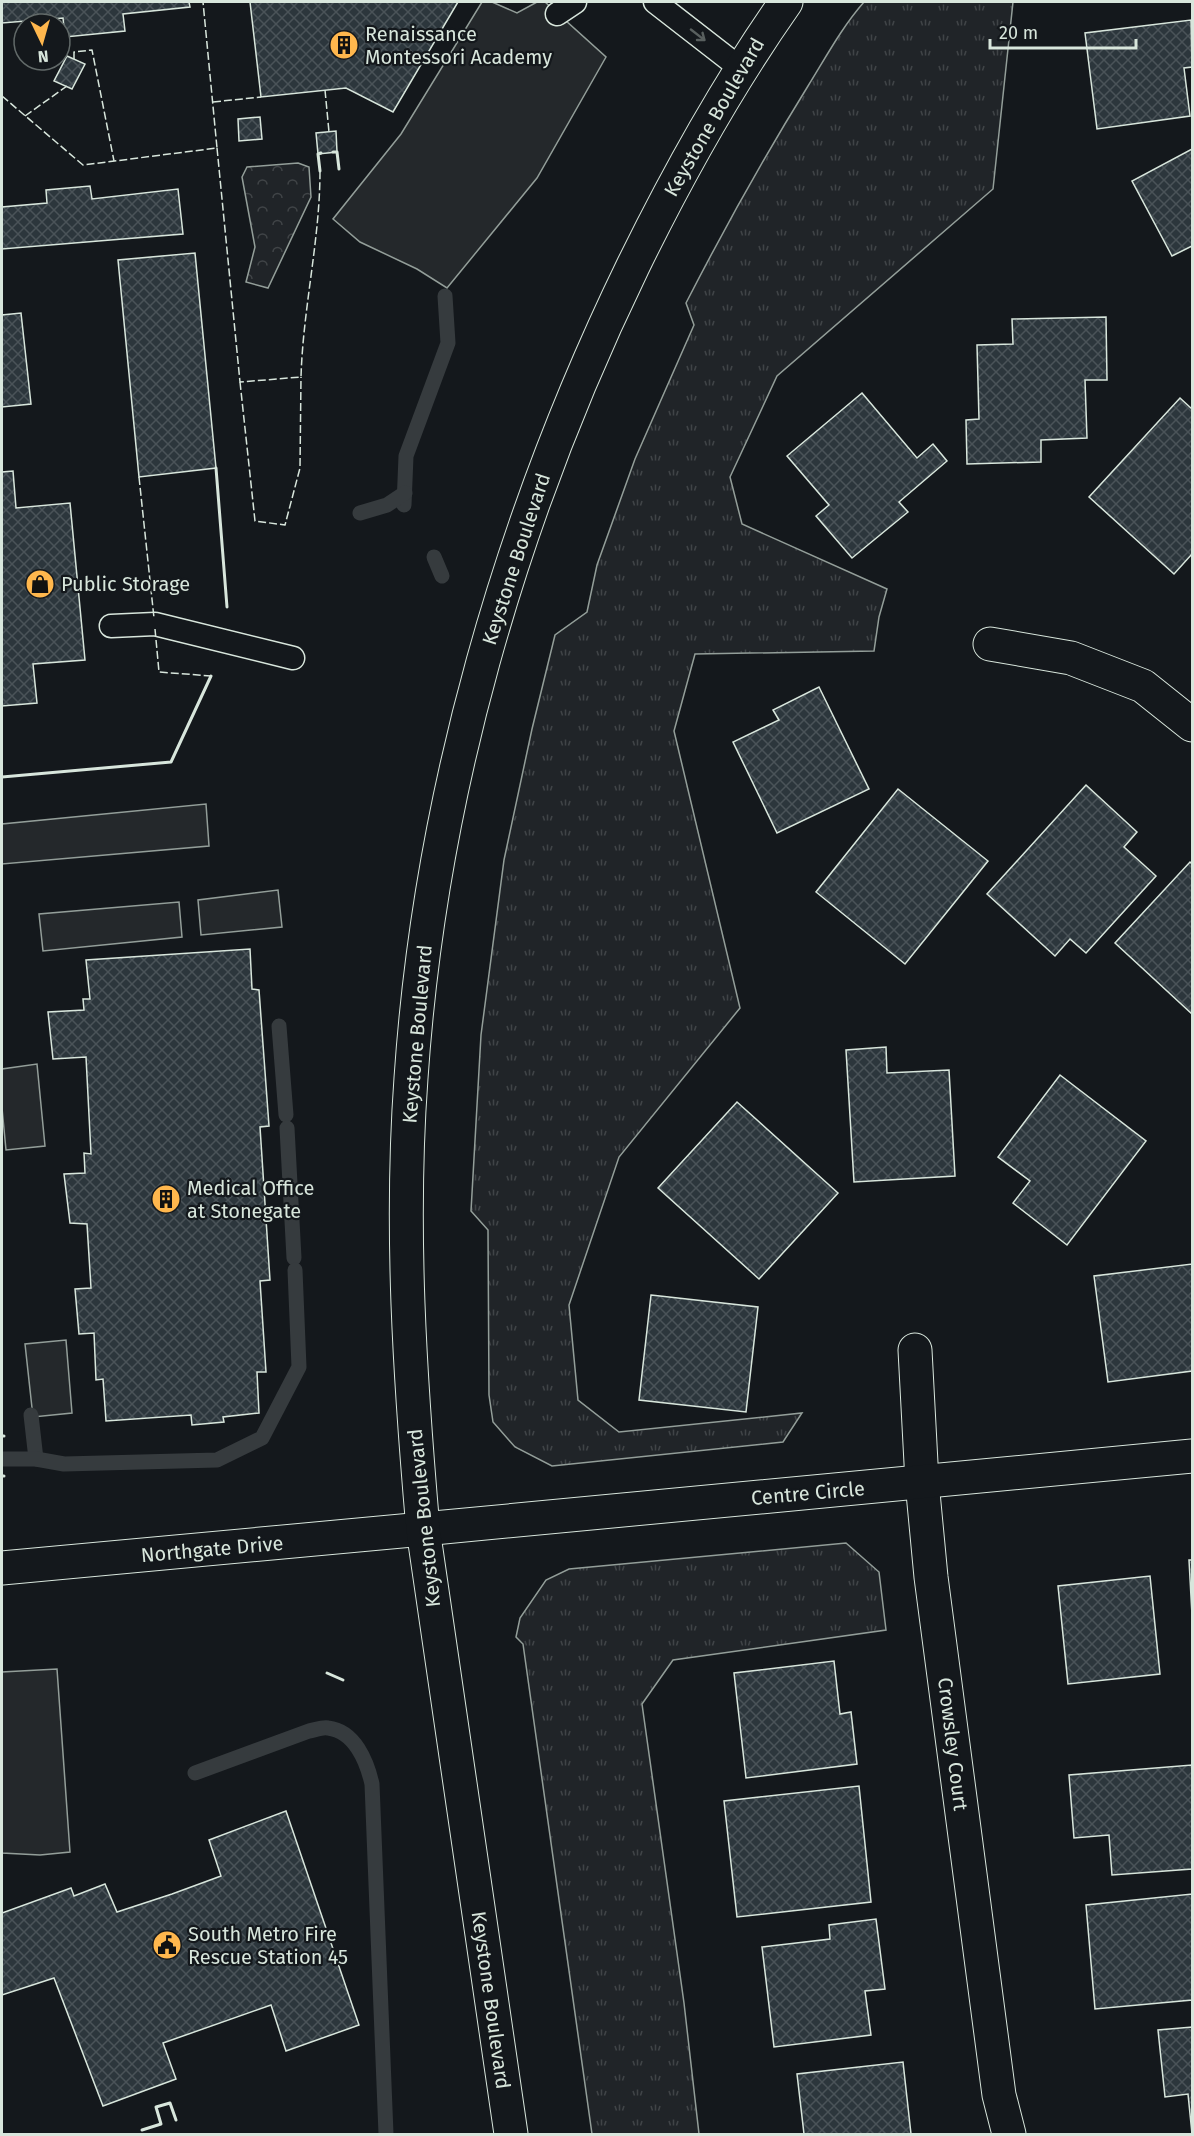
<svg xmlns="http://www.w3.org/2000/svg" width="1194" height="2136" viewBox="0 0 1194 2136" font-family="'Fira Sans',sans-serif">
<defs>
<pattern id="grass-tufts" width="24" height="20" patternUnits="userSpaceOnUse" patternTransform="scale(1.5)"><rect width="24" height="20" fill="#202428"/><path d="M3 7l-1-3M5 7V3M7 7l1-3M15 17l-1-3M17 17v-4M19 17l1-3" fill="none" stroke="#404447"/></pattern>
<pattern id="forest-crowns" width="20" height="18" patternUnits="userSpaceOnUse" patternTransform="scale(1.5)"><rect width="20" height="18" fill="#202428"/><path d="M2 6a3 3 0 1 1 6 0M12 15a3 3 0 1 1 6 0" fill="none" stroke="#404447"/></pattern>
<pattern id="building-cross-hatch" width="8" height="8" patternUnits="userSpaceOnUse" patternTransform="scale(1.5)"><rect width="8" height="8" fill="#2c363c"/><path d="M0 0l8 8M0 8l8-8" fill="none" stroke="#4a5358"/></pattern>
</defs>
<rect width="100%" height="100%" fill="#14181c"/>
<g fill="url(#grass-tufts)" stroke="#939e99" stroke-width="1.5">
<path d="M 864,2 L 1013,2 L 993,189 L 777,376 L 730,477 L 742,524 L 887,589 L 879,617 L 874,651 L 695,654 L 674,731 L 740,1008 L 619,1157 L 569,1305 L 578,1400 L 619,1432 L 802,1413 L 783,1442 L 552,1466 L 515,1447 L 493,1422 L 489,1395 L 488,1230 L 471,1211 L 481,1035 L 504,860 L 532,729 L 555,635 L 587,612 L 597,565 L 635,459 L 694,325 L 686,303 C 724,229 764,157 808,86 C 826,57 842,27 864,2 Z"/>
<path d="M 846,1543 L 879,1572 L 886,1630 L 673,1660 L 642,1704 L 684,2003 L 699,2134 L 592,2134 L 523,1644 L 516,1637 L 520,1618 L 546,1580 L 569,1569 Z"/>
</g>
<path fill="url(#forest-crowns)" stroke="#939e99" stroke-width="1.5" d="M 298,163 L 309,167 L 311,197 L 268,288 L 246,282 L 255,247 L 242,177 L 247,167 Z"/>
<g fill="#24282b" stroke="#939e99" stroke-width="1.5">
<path d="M 482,2 L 492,2 L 517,13 L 537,2 L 545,2 L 606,57 L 537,178 L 447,288 L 417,269 L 360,242 L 333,219 L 401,134 Z"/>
<path d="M 206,804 L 209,846 L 2,864 L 2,824 Z"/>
<path d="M 278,890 L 282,927 L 201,935 L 198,900 Z"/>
<path d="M 179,902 L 182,937 L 43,951 L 39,914 Z"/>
<path d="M 37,1064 L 45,1146 L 6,1150 L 2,1108 L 2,1069 Z"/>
<path d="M 66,1340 L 72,1413 L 33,1417 L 25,1344 Z"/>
<path d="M 57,1669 L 70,1852 L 40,1855 L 2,1853 L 2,1672 Z"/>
</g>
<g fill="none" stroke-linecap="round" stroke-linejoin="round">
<g stroke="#363b3e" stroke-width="15">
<path d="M 404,505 L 406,456 L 448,343 L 445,296"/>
<path d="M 360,513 L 387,505 L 405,493"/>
<path d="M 434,557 L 442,576"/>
<path d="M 279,1026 L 286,1115"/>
<path d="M 287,1128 L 294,1258"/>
<path d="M 31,1415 L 36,1459"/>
<path d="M 2,1459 L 36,1459 L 64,1464 L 217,1460 L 262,1438 L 299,1367 L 295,1270"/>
<path d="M 195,1773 L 309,1731 C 315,1730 322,1727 328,1728 C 355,1731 367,1762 372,1784 L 386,2134"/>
</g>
</g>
<g fill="url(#building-cross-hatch)" stroke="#d8e6dc" stroke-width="1.5">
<path d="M 2,2 L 189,2 L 190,7 L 123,14 L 125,31 L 65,37 L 63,18 L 2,23 Z"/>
<path d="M 250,2 L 458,2 L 393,112 L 346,88 L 261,97 Z"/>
<path d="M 1191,20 L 1192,67 L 1184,68 L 1190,116 L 1097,129 L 1085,33 Z"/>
<path d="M 67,56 L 85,64 L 72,89 L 54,81 Z"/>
<path d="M 260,117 L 262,139 L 239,141 L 238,119 Z"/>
<path d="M 336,131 L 337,152 L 318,154 L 316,133 Z"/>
<path d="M 1192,149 L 1192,246 L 1172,256 L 1132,181 Z"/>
<path d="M 90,186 L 92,199 L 178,189 L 183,234 L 2,249 L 2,207 L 47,203 L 46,190 Z"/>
<path d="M 195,253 L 216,468 L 139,477 L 118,260 Z"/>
<path d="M 21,313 L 31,404 L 2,407 L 2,315 Z"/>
<path d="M 1106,317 L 1107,380 L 1085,380 L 1087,438 L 1041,440 L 1041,462 L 967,464 L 966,420 L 979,419 L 977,345 L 1013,344 L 1012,319 Z"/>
<path d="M 862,393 L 917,458 L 933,444 L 947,461 L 899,502 L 908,512 L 852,558 L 816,516 L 829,505 L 787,456 Z"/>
<path d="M 1180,398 L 1192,409 L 1192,554 L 1174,574 L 1089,497 Z"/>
<path d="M 13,471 L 16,508 L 70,503 L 85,660 L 33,664 L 37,703 L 2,706 L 2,472 Z"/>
<path d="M 819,687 L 869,789 L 777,833 L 733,742 L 779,720 L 773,710 Z"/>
<path d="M 1086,785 L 1137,832 L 1124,847 L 1156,876 L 1086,953 L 1070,939 L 1055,956 L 987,894 Z"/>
<path d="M 898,789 L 988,861 L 905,964 L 816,892 Z"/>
<path d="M 1190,862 L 1192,864 L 1192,1014 L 1115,943 Z"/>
<path d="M 250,949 L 252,989 L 259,990 L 269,1126 L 260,1127 L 270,1280 L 260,1281 L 266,1372 L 257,1372 L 259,1413 L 223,1417 L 224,1422 L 192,1425 L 191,1415 L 106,1421 L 103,1379 L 96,1380 L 94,1333 L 79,1334 L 75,1289 L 91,1288 L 87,1224 L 70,1223 L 64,1174 L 85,1173 L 84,1153 L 91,1154 L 86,1057 L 53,1059 L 48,1012 L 84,1010 L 83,999 L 90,999 L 86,960 Z"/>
<path d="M 886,1047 L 887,1073 L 949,1070 L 955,1176 L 854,1182 L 846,1050 Z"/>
<path d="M 1060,1075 L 1146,1141 L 1067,1245 L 1013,1203 L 1030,1181 L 998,1157 Z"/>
<path d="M 737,1102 L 838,1193 L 759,1279 L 658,1188 Z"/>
<path d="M 1192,1264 L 1192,1371 L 1108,1382 L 1094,1276 Z"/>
<path d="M 651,1295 L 758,1307 L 746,1412 L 639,1400 Z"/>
<path d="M 1189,1560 L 1192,1560 L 1192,1615 Z"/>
<path d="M 1150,1576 L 1160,1674 L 1068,1684 L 1058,1586 Z"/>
<path d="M 834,1661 L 840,1714 L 851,1712 L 857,1764 L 746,1778 L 734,1673 Z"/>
<path d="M 1192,1765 L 1192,1869 L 1112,1875 L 1109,1835 L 1074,1838 L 1069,1775 Z"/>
<path d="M 859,1786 L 871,1902 L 737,1917 L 724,1801 Z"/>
<path d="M 286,1811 L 359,2025 L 286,2051 L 271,2005 L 163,2043 L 176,2079 L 103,2106 L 54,1978 L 2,1995 L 2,1913 L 71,1888 L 74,1896 L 105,1884 L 117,1912 L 172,1894 L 221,1876 L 209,1840 Z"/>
<path d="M 1192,1894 L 1192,2000 L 1095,2009 L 1086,1905 Z"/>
<path d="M 876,1919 L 885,1989 L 865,1991 L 871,2035 L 774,2047 L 762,1947 L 830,1939 L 829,1925 Z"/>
<path d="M 1192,2027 L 1192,2134 L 1188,2094 L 1165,2097 L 1158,2030 Z"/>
<path d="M 903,2062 L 911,2134 L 804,2134 L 797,2074 Z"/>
</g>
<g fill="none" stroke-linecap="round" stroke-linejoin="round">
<g stroke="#d8e6dc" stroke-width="25">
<g id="lane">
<path d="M 655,2 L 740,68"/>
<path d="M 557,14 L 575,2"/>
<path d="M 111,626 L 155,624 L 293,658"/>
</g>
</g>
<g stroke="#d8e6dc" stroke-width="35">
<g id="street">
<path d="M 990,644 L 1071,658 L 1143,686 L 1192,725"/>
<path d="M 915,1350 L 922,1482 L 931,1577 L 999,2095 L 1009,2134"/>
<path d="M 423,1529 L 1192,1456"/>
</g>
</g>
<g stroke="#d8e6dc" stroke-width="35">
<g id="secondary">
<path d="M 2,1568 L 423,1529"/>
<path d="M 511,2134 L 423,1529 C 410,1379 400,1229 411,1078 C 430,798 510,519 633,266 C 678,174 727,86 786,2"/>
</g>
</g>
<use href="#lane" stroke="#14181c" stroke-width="22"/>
<use href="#street" stroke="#14181c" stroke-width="33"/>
<use href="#secondary" stroke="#14181c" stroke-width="33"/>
<g stroke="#d8e6dc" stroke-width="1.5" stroke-dasharray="8 3" stroke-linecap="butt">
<path d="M 60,52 L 67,56"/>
<path d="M 74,59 L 74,52 L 92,50 L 114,161"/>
<path d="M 325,90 L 329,132"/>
<path d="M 2,96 L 83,165 L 217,148 L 203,2"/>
<path d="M 213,102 L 261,97"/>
<path d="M 25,116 L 67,86"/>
<path d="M 217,148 L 240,382 L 301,377 C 303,308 320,240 320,171"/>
<path d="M 240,382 L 255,521 L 285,525 L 300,468 L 301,377"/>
<path d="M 139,477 L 154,618"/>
<path d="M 155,629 L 159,672 L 211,676"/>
</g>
<g stroke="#d8e6dc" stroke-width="3">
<path d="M 333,152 L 337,152 L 339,169"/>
<path d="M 320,171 L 318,154 L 321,153"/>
<path d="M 216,468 L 227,607"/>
<path d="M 2,777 L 171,762 L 211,676"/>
<path d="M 2,1436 L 4,1436"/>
<path d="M 2,1476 L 4,1476"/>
<path d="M 327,1673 L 343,1680"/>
<path d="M 142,2130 L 161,2124 L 156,2107 L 170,2103 L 176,2120"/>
</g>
</g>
<defs><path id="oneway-shaft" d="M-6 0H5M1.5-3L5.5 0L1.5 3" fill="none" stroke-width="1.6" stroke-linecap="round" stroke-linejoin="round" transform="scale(1.5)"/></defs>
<use stroke="#59605f" href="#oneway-shaft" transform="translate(698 35) rotate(38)"/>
<defs>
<g id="building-disc" transform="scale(1.5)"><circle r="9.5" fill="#ffb74d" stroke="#14181c"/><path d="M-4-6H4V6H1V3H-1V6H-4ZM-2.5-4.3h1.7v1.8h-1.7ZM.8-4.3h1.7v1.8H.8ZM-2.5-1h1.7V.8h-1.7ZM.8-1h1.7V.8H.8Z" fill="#111"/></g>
<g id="shop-disc" transform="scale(1.5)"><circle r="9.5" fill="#ffb74d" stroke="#14181c"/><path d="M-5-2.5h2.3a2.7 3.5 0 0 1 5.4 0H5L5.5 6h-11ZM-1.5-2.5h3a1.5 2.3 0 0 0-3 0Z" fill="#111"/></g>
<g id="civic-disc" transform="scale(1.5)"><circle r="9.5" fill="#ffb74d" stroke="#14181c"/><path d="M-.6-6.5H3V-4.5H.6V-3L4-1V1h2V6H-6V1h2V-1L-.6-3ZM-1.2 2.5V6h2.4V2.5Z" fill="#111"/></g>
</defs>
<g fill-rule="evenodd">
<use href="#building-disc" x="344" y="45"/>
<use href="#shop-disc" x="40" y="584"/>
<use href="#building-disc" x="166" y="1199"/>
<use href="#civic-disc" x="167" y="1945"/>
</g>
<g text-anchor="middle" stroke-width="4.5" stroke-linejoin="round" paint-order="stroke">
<g font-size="20" fill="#d8e6dc" stroke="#14181c" text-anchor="start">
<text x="365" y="41">Renaissance<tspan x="365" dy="23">Montessori Academy</tspan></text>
<text x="61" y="591">Public Storage</text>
<text x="187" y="1195">Medical Office<tspan x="187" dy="23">at Stonegate</tspan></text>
<text x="188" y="1941">South Metro Fire<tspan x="188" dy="23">Rescue Station 45</tspan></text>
</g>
<g font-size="20" fill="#d8e6dc" stroke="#14181c">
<text transform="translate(714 117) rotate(-60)" y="7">Keystone Boulevard</text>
<text transform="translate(516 559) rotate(-72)" y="7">Keystone Boulevard</text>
<text transform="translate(417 1034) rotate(-85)" y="7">Keystone Boulevard</text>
<text transform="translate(808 1493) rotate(-5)" y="7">Centre Circle</text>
<text transform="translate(424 1518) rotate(-96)" y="7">Keystone Boulevard</text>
<text transform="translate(212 1549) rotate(-5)" y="7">Northgate Drive</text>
<text transform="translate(953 1744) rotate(83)" y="7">Crowsley Court</text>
<text transform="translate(491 2000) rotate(82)" y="7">Keystone Boulevard</text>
</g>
</g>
<rect width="1194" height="2136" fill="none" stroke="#d8e6dc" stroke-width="6"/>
<g transform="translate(42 42) rotate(175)"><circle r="28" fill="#14181c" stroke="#626a69" stroke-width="1.5"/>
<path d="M0-4.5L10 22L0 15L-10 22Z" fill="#ffb74d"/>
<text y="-9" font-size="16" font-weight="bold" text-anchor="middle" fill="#d8e6dc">N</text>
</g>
<path d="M990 39v9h146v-9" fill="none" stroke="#d8e6dc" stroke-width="3"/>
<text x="999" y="39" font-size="18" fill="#d8e6dc" stroke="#14181c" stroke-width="4.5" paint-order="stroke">20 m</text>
</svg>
